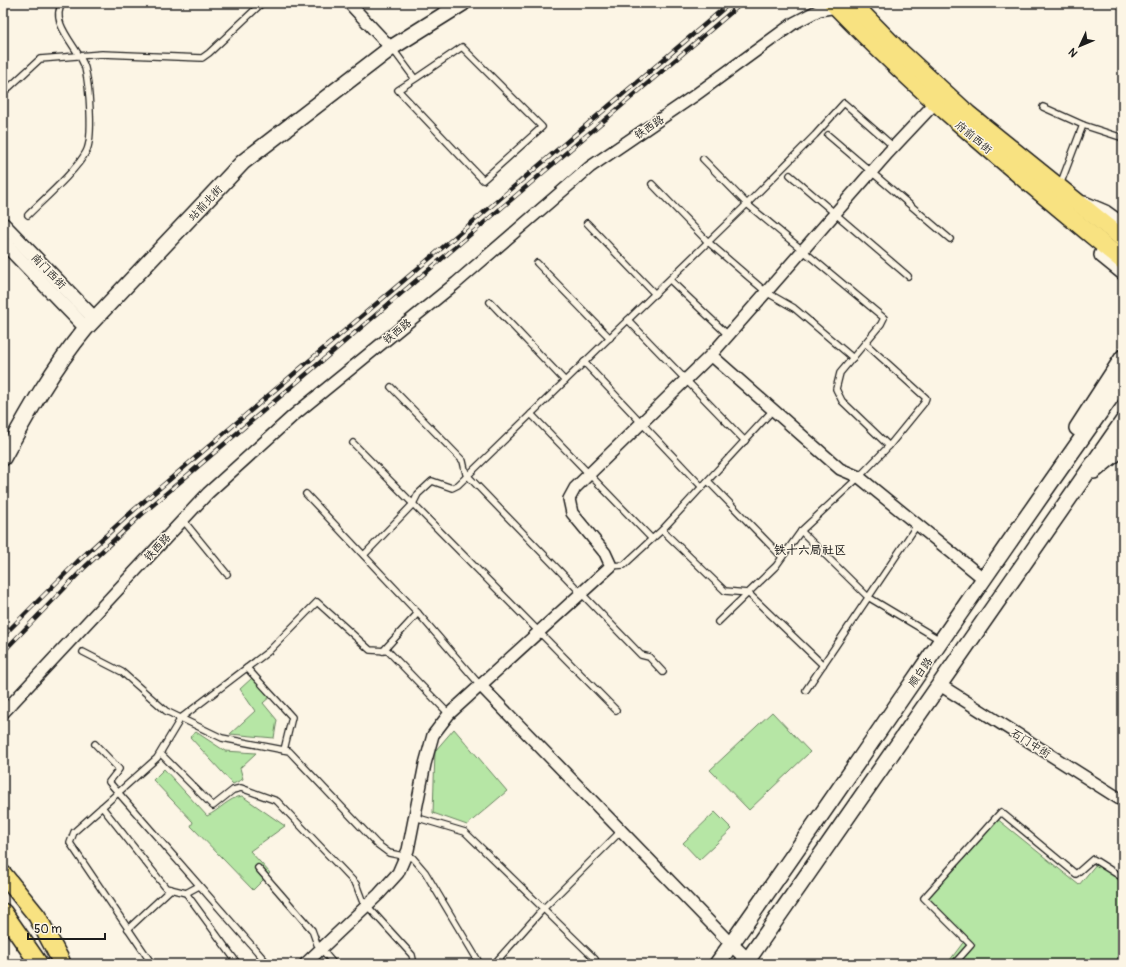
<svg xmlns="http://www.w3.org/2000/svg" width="1126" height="967" viewBox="0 0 1126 967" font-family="Pangolin,'LXGW WenKai TC',sans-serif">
<rect width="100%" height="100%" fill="#fcf5e5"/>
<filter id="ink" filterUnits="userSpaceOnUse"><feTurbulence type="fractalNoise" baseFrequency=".025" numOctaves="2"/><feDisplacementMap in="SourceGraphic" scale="8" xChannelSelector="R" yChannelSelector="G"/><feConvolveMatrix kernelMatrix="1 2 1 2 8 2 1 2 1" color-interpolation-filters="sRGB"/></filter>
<g filter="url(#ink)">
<g fill="#b6e6a5" stroke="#698160">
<path d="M 252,678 L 271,696 L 263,703 L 277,720 L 274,738 L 230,734 L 255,711 L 240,689 Z"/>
<path d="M 772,712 L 810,752 L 749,810 L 710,770 Z"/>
<path d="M 454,729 L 507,791 L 467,825 L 433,813 L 435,751 Z"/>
<path d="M 196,732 L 225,751 L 256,753 L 240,768 L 243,779 L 233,784 L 190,737 Z"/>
<path d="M 164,769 L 207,816 C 220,810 228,798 242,796 L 285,826 L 250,851 L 270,873 L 253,890 L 191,826 L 193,822 L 153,780 Z"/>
<path d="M 715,812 L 732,829 L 699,860 L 683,843 Z"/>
<path d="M 996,818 L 1079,885 L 1097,863 L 1123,882 L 1123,964 L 947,964 L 965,940 L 924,901 Z"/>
</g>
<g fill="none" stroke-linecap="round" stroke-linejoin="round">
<g stroke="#1c1c1c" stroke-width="8">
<g id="service">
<path d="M 392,48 L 415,79 L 398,90 L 483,180 L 542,127 L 462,47 L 415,79"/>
<path d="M 3,93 L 40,59 L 102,54 L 202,58 L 209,53 L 262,3"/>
<path d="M 1043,107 L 1083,125 L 1120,137"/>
<path d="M 828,135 L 950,239"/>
<path d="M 703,159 L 747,204 L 884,318 L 881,324 L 840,373 L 836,389 L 842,401 L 889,446 L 859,477 L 801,531 L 776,566 L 718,622"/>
<path d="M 790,175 L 908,276"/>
<path d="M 652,184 L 708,242 L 766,292 L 794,308 L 853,358"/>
<path d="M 1060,185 L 1083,125"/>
<path d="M 28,215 C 44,199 76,171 86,152 C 94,138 89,85 85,68 C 81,50 47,22 63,3"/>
<path d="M 587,223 L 655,294"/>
<path d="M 537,263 L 610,338"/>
<path d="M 670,280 L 728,335"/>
<path d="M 490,302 L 565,381"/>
<path d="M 628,320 L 745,441"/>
<path d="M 865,343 L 926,398 L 924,403 L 889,446"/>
<path d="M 584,362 L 702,487"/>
<path d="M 391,387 L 463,461 L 466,474 L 641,655 L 649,657 L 663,672"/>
<path d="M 773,410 L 662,530 L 725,591 L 748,593 L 823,665"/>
<path d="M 531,414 L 652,539 L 662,530"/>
<path d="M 353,443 L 616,710"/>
<path d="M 708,481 L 782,557"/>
<path d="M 306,494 L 418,613 L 480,685"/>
<path d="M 183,520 L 227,574"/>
<path d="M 801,531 L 868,597 L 940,640"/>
<path d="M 364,555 L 413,504 L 418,494 L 432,481 L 452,488 L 458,485 L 742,209 L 815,135 L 844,103 L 894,147"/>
<path d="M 611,566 L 624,565 L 652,539"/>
<path d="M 383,651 L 418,613"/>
<path d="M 83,652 L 122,672 L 166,711 L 222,738 L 289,751 L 377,844 L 389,853 L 413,858 L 425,872 L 480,964"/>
<path d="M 247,668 L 292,717 L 284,750"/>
<path d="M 806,690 L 917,525"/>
<path d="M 95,744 L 119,769 L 109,782 L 268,964"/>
<path d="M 161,754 L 213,806 L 233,790 L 241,788 L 277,801 L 356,884 L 362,900 L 412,955 L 414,964"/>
<path d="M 102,807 L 166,888 L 186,893 L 238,964"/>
<path d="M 415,817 L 465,832 L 595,959 L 597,964"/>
<path d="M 258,868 L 312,930 L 317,944 L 334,964"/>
<path d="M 186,893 L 199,886"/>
<path d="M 128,929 L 171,889"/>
<path d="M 152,964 L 70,843 L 74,832 L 157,758 L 181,718 L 269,651 L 317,602 L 370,650 L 388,651 L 449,714"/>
<path d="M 494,964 L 543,909 L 621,831"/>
<path d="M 954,964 L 971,945 L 924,898 L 1001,812 L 1076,874 L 1093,859 L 1123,878"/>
</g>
</g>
<g stroke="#1c1c1c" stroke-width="14">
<g id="minor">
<path d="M 349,3 L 391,48"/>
<path d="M 935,103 L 888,153 L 711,355 L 840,469 L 859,477 L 984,579"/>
<path d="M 480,685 L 731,944"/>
<path d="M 940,685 L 1123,801"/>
<path d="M 3,713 L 208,493 L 294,415 L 456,283 L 590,167 L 694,96 L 794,23 L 819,10 L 837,7"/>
<path d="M 305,964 L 379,894 L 398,873 L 408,850 L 425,764 L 433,735 L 449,714 L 611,566 L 605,553 L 572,513 L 569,499 L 575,488 L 711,355"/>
</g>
</g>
<g stroke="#1c1c1c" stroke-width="16">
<g id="tertiary">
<path d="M 3,224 L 95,319"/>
<path d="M 3,242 L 86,328"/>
<path d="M 731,944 L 752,964"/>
</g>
</g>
<g stroke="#1c1c1c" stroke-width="18">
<g id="secondary">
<path d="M 1084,204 L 1105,213 L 1123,226"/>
<path d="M 1102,255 L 1123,272"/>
<path d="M 1077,428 L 1123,357"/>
<path d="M 3,458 C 28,412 53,368 86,328 L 243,162 L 391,48 L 463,3"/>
<path d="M 1094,471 L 1115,454 L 1123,442"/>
<path d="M 717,964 C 854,771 985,573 1123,380"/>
<path d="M 745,964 L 1123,421"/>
</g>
</g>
<g stroke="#1c1c1c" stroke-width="20">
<g id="primary">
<path d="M 833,3 C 923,97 1023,178 1123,261"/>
<path d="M 852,3 L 894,46 L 968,114 L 1123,239"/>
<path d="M 3,874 L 37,916 L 61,961"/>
<path d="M 3,912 L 39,964"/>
</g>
</g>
<use href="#service" stroke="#fcf5e5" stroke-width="5.5"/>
<use href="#minor" stroke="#fcf5e5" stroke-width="11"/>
<use href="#tertiary" stroke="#fcf5e5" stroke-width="13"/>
<use href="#secondary" stroke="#fcf5e5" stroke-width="15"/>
<use href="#primary" stroke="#f8e281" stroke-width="17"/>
<g stroke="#1c1c1c" stroke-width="4.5">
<g id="rail">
<path d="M 3,636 L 78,561 L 135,509 L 730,3"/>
<path d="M 3,652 L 85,567 L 141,515 L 742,3"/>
</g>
</g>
<use href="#rail" stroke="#fcf5e5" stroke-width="3" stroke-dasharray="9" stroke-linecap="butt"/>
</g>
</g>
<g text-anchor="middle" stroke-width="3" stroke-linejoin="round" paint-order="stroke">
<g font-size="11" fill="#1c1c1c" stroke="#fcf5e5">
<text transform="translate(649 127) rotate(-34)" y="4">铁西路</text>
<text transform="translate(974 137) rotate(40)" y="4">府前西街</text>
<text transform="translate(205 203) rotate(-47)" y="4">站前北街</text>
<text transform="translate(49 271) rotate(46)" y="4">南门西街</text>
<text transform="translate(397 331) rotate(-39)" y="4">铁西路</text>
<text transform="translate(157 547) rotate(-47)" y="4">铁西路</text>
<text transform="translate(920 672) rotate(-55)" y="4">顺白路</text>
<text transform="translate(1031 743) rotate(32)" y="4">石门中街</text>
</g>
<g font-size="12" font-weight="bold" fill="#1c1c1c" stroke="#fcf5e5">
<text x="810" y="554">铁十六局社区</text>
</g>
</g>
<rect width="1126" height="967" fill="none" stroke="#fcf5e5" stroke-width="16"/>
<rect x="8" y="8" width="1110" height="951" fill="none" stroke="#1c1c1c" stroke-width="1.5" filter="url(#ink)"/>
<g transform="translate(1080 46) rotate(226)" stroke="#fcf5e5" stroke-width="3" paint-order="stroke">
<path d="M0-3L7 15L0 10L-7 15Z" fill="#1c1c1c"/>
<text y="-6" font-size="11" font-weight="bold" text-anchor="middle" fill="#1c1c1c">N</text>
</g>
<path d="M28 933v6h77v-6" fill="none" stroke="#1c1c1c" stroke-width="2"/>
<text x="34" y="933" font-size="12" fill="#1c1c1c" stroke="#fcf5e5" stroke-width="3" paint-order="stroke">50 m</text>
</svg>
